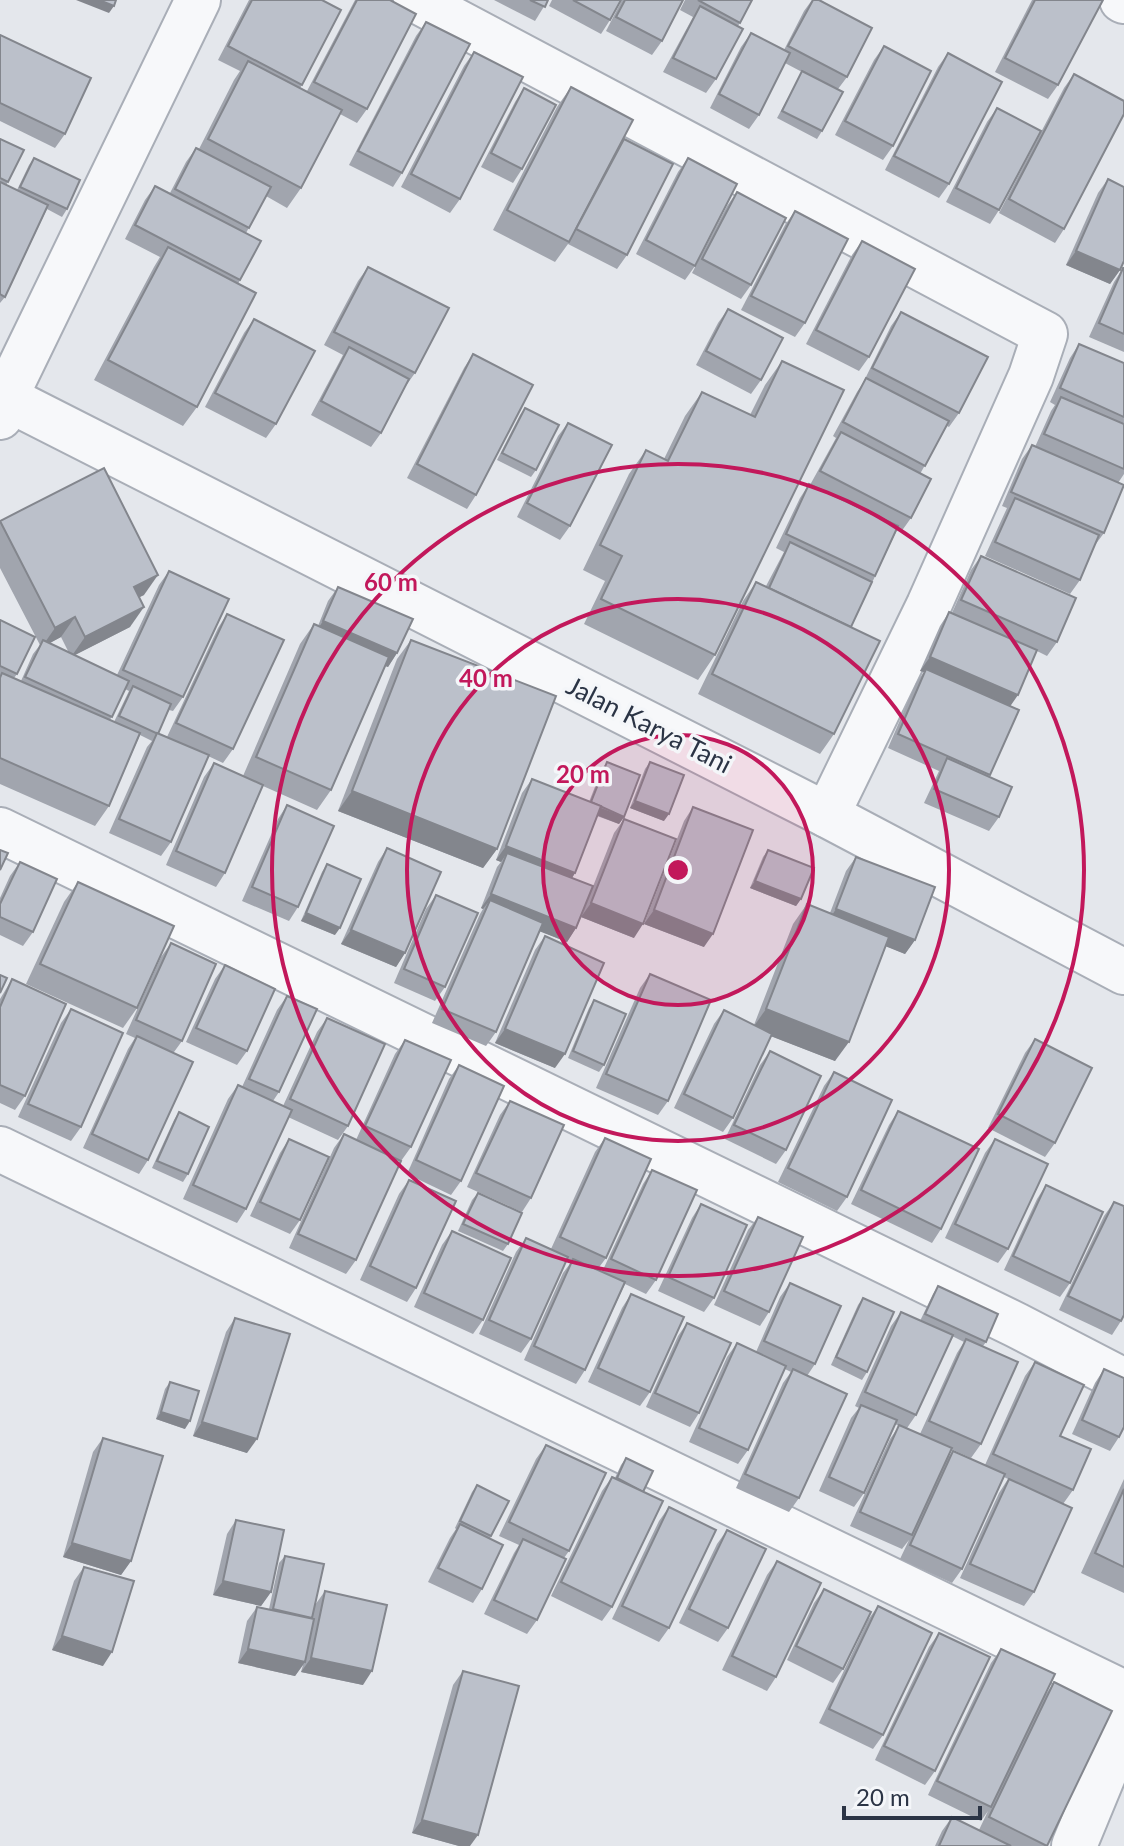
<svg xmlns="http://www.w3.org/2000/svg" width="1124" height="1846" viewBox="0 0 1124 1846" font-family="Lato,sans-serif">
<rect width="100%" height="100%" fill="#e4e7ec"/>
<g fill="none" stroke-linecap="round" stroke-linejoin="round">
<g stroke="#a9aeb7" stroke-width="48">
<g id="minor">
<path d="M 416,0 L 1045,334 L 1031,376 L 929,605 L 827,815"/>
<path d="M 1122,0 L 1124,1"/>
<path d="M 0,417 L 5,398 L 198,0"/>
<path d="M 0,830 L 1016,1325 L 1124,1381"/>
<path d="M 0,1149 L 1124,1693"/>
<path d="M 1074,1846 L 1124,1725"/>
</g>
</g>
<g stroke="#a9aeb7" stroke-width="48">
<path id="tertiary" d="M 0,395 L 827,815 L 1124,972"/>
</g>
<use href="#minor" stroke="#f7f8fa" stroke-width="44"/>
<use href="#tertiary" stroke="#f7f8fa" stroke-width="44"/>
</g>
<g fill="#a1a5ae" fill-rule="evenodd">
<path d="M 249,0 L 322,0 L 302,85 L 300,88 L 307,91 L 355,0 L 390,0 L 367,109 L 357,123 L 340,114 L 301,188 L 287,208 L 266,196 L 246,233 L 240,280 L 238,284 L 197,407 L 183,426 L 94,380 L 154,267 L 160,257 L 125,239 L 145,200 L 155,186 L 170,193 L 186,162 L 196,148 L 199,149 L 234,80 L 240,71 L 218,60 Z"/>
<path d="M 494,0 L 548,0 L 535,21 Z"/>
<path d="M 552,0 L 621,0 L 610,20 L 601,34 L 549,6 Z"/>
<path d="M 622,0 L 683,0 L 662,41 L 652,55 L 606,31 Z"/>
<path d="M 685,0 L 752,0 L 738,26 L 716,79 L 706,93 L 663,72 L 693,17 L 680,10 Z"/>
<path d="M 812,0 L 847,77 L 838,89 L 822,131 L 817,139 L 777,118 L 802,72 L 785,63 L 759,115 L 749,129 L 710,108 L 741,47 L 751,33 L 784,50 L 804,11 Z"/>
<path d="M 1032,0 L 1103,0 L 1058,85 L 1048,99 L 995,72 Z"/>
<path d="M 426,22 L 402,173 L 393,187 L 349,165 L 416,36 Z"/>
<path d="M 0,35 L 65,134 L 55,148 L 0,121 Z"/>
<path d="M 884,46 L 893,146 L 883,160 L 835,135 L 874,60 Z"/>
<path d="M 474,52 L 460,199 L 450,213 L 401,187 L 464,66 Z"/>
<path d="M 948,53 L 949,184 L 939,198 L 885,170 L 938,67 Z"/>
<path d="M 1074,74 L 1064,229 L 1055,243 L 999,213 L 1064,88 Z"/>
<path d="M 571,87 L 619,146 L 624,139 L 627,255 L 617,269 L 568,244 L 555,262 L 493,230 L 557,107 Z"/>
<path d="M 524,88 L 522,169 L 513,183 L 481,167 L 515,102 Z"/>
<path d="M 997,108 L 999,210 L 990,224 L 946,202 L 987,122 Z"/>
<path d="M 0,139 L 8,182 L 6,185 L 17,190 L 29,165 L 34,158 L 67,209 L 62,217 L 47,209 L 5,297 L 0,303 Z"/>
<path d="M 688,158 L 695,266 L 685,280 L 636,254 L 678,172 Z"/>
<path d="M 1108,179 L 1120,270 L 1110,284 L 1066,265 L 1098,193 Z"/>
<path d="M 737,192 L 751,285 L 741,299 L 692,273 L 727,206 Z"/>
<path d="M 795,211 L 805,323 L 795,337 L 741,310 L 785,225 Z"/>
<path d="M 862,241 L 869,357 L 859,371 L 806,344 L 852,255 Z"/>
<path d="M 368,267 L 415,373 L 405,387 L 381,433 L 371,447 L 311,415 L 343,355 L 324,345 L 358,281 Z"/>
<path d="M 1123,268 L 1124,268 L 1124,352 L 1089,337 L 1114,282 Z"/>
<path d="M 728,309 L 761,380 L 751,394 L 696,365 L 718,323 Z"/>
<path d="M 901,312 L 959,413 L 949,427 L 947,426 L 920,474 L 911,518 L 901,532 L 897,530 L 851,627 L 834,734 L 820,754 L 698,694 L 743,601 L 756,582 L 766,586 L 784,552 L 776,548 L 800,498 L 809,484 L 810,485 L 836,438 L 833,436 L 857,392 L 863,383 L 891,326 Z"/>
<path d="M 254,319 L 276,424 L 266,438 L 205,407 L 244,333 Z"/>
<path d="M 1079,344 L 1124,363 L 1124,474 L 1118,483 L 1104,533 L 1095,545 L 1080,580 L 1070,594 L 985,556 L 1007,508 L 1002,506 L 1022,459 L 1032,445 L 1035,447 L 1051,411 L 1055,405 L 1050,402 L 1070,358 Z"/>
<path d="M 473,354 L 476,495 L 467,509 L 407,478 L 464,368 Z"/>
<path d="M 782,361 L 715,655 L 698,680 L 584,624 L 605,581 L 583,570 L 629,474 L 646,450 L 664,459 L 685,416 L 702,392 L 750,415 L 765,385 Z"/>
<path d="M 525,408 L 536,470 L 531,477 L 497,460 L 520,415 Z"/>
<path d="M 568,423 L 570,526 L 560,540 L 517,517 L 558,436 Z"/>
<path d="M 0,521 L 144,595 L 139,597 L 130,627 L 75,655 L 117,675 L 159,585 L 169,571 L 183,697 L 173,711 L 169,710 L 158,733 L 167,737 L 218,628 L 227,614 L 233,749 L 223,763 L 208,756 L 171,842 L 161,856 L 109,833 L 147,747 L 152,741 L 140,735 L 109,806 L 95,826 L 0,784 L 0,620 L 17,674 L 14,678 L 21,681 L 33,654 L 40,645 L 0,568 ZM 61,637 L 69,653 L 49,643 ZM 125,689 L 129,691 L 114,722 L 110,720 Z"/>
<path d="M 981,556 L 1057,642 L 1047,656 L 1037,651 L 1010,706 L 989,777 L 999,817 L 989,831 L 924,803 L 939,771 L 888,748 L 916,683 L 924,672 L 920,671 L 940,626 L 949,612 L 952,613 L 971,570 Z"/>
<path d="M 338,587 L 397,653 L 388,667 L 385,666 L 331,790 L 317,810 L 263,786 L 225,873 L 216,887 L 166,865 L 204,777 L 214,763 L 243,776 L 300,644 L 314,624 L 318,626 L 328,601 Z"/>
<path d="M 411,640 L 497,849 L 483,868 L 338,811 L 397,659 Z"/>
<path d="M 607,762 L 624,817 L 619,824 L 597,816 L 575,873 L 572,878 L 576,928 L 567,942 L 540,931 L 496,1032 L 486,1046 L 432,1023 L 480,914 L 483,909 L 481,908 L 497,867 L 501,862 L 496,860 L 522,793 L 532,779 L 589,802 L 602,769 Z"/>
<path d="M 650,762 L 664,821 L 630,808 L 645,769 Z"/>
<path d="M 287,805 L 298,907 L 289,921 L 242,901 L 278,819 Z"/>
<path d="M 693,807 L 704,947 L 644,924 L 684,821 Z"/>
<path d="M 624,819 L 634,938 L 581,917 L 614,833 Z"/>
<path d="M 387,848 L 405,953 L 396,967 L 341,944 L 378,862 Z"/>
<path d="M 768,850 L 801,899 L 796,906 L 750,888 L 763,857 Z"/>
<path d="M 856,857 L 915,940 L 905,954 L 886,946 L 835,1061 L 771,1036 L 733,1118 L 723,1132 L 674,1108 L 714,1024 L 724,1010 L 754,1025 L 793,924 L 807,904 L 830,913 L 846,871 Z"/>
<path d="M 20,862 L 33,932 L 23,946 L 0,935 L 0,898 L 10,876 Z"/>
<path d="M 327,864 L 335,935 L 301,921 L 322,872 Z"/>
<path d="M 78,882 L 137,1008 L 123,1028 L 26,984 L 64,902 Z"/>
<path d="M 436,895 L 445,987 L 435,1001 L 394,983 L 426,909 Z"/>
<path d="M 545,936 L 555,1068 L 495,1043 L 535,950 Z"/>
<path d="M 171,943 L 182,1041 L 174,1052 L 148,1160 L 139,1174 L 83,1148 L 128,1049 L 135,1038 L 126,1034 L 161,957 Z"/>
<path d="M 225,965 L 247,1051 L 237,1065 L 186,1042 L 215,979 Z"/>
<path d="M 650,974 L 668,1101 L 658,1115 L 596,1088 L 640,988 Z"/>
<path d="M 12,979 L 25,1096 L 15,1110 L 0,1103 L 0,999 Z"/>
<path d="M 287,996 L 279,1092 L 273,1101 L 283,1106 L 317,1032 L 327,1018 L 348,1126 L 338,1140 L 288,1117 L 246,1209 L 237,1223 L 183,1199 L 228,1099 L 238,1085 L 242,1087 L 277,1010 Z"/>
<path d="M 594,1000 L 604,1065 L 599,1072 L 568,1058 L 589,1008 Z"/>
<path d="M 71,1009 L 81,1127 L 71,1141 L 18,1117 L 61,1023 Z"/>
<path d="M 1035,1039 L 1055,1143 L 1045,1157 L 988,1128 L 1025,1053 Z"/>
<path d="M 405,1040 L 411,1147 L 401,1161 L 356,1260 L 346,1274 L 289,1248 L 334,1148 L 344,1134 L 356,1140 L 395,1054 Z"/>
<path d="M 770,1051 L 786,1150 L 776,1164 L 725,1139 L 760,1065 Z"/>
<path d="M 459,1065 L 461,1181 L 451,1195 L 407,1174 L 449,1079 Z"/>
<path d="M 834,1072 L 847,1197 L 837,1211 L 778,1182 L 824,1086 Z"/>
<path d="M 510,1101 L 531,1198 L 522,1212 L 467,1187 L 500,1115 Z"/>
<path d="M 898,1111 L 941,1229 L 932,1243 L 851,1204 L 889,1125 Z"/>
<path d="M 179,1112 L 188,1174 L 183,1182 L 152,1168 L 174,1120 Z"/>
<path d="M 605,1138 L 606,1258 L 597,1270 L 602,1272 L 643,1184 L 652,1170 L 656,1280 L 646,1294 L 625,1284 L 585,1370 L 576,1384 L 524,1360 L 563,1273 L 572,1261 L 567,1259 L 531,1339 L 521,1353 L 479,1334 L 516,1252 L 526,1238 L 551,1249 L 595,1152 Z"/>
<path d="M 289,1139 L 300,1220 L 290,1234 L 250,1216 L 280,1153 Z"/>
<path d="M 995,1139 L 1008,1249 L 998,1263 L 945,1238 L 985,1153 Z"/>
<path d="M 409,1180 L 416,1288 L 407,1302 L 360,1280 L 399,1194 Z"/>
<path d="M 1046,1185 L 1070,1283 L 1060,1297 L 1004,1270 L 1037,1199 Z"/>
<path d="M 478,1193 L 508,1244 L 503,1251 L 458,1231 L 472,1200 Z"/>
<path d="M 1114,1202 L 1121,1321 L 1112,1335 L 1059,1310 L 1104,1216 Z"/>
<path d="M 701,1204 L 714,1298 L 704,1312 L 658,1291 L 692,1218 Z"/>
<path d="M 758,1217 L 769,1312 L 760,1326 L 714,1305 L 748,1230 Z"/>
<path d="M 452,1231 L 483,1320 L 473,1334 L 414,1307 L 442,1245 Z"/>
<path d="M 790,1283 L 815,1364 L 807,1376 L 799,1498 L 789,1512 L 736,1488 L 783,1383 L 791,1372 L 785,1369 L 748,1450 L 738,1464 L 689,1442 L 727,1357 L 737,1343 L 756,1352 L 780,1297 Z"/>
<path d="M 938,1286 L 986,1342 L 983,1346 L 981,1444 L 971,1458 L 951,1449 L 946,1460 L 953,1451 L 985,1465 L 1025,1376 L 1035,1362 L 1060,1436 L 1073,1490 L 1063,1504 L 1034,1592 L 1024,1606 L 960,1578 L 999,1493 L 1008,1479 L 1004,1477 L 962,1569 L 952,1583 L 900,1559 L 909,1540 L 902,1549 L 850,1526 L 890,1439 L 899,1426 L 895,1424 L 864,1493 L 854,1507 L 819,1491 L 851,1418 L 859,1408 L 855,1406 L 891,1326 L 901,1312 L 920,1321 L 933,1294 ZM 952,1336 L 964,1342 L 957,1353 L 920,1434 L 907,1428 L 916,1415 Z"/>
<path d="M 631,1294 L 650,1392 L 640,1406 L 588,1382 L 622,1308 Z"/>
<path d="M 863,1298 L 867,1372 L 862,1380 L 831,1365 L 858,1305 Z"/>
<path d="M 235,1318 L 247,1453 L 193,1436 L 226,1332 Z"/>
<path d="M 687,1323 L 699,1413 L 690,1427 L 646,1407 L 678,1336 Z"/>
<path d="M 1104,1369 L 1119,1437 L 1110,1451 L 1072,1434 L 1095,1383 Z"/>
<path d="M 170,1382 L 185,1429 L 156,1419 L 165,1389 Z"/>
<path d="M 103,1438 L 131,1561 L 121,1575 L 63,1557 L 93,1452 Z"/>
<path d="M 546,1445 L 569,1551 L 564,1558 L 537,1620 L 527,1634 L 484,1614 L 514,1553 L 519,1545 L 499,1536 L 536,1459 Z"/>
<path d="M 626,1458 L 643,1492 L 612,1607 L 602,1621 L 551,1596 L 602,1491 L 612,1477 L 615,1478 L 621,1465 Z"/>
<path d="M 1124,1479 L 1124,1593 L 1081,1573 Z"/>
<path d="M 477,1485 L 491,1536 L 490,1539 L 482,1589 L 473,1603 L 428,1582 L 450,1538 L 456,1529 L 455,1528 L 472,1492 Z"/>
<path d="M 669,1507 L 669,1628 L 659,1642 L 612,1619 L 659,1521 Z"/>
<path d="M 236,1520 L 271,1592 L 261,1606 L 213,1595 L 227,1534 Z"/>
<path d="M 727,1530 L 728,1628 L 718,1642 L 679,1623 L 717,1544 Z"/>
<path d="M 285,1556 L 315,1605 L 325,1591 L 363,1685 L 301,1672 L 303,1665 L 295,1676 L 238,1663 L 247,1621 L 257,1607 L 269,1609 L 279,1563 Z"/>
<path d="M 777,1561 L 776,1677 L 767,1691 L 722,1670 L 767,1575 Z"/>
<path d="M 84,1567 L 103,1666 L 52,1650 L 74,1581 Z"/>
<path d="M 824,1589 L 843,1669 L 833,1683 L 787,1660 L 814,1603 Z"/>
<path d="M 878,1606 L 883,1735 L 873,1749 L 819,1723 L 868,1620 Z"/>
<path d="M 939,1633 L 935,1771 L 925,1785 L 875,1760 L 929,1647 Z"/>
<path d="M 1001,1649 L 1044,1697 L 1054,1682 L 1047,1846 L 935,1846 L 942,1831 L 952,1817 L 979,1830 L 988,1811 L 981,1821 L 928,1795 L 991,1663 Z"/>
<path d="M 463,1671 L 470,1846 L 459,1846 L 412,1833 L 453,1685 Z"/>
</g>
<g fill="#83868d">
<path d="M 76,0 L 99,0 L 114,6 L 109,13 Z"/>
<path d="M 1076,251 L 1120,270 L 1110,284 L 1066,265 Z"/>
<path d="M 158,575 L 144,595 L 120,607 L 134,587 Z"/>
<path d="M 144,607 L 130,627 L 71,657 L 85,637 Z"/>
<path d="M 75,617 L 61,637 L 41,648 L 55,628 Z"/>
<path d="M 323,621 L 397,653 L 388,667 L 314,635 Z"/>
<path d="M 930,657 L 1018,695 L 1009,708 L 926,669 L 924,672 L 920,671 Z"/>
<path d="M 352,791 L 497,849 L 483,868 L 338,811 Z"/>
<path d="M 635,801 L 669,814 L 664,821 L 630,808 Z"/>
<path d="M 591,804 L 624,817 L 619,824 L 586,811 Z"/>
<path d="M 506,846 L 575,873 L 566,887 L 507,853 L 501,862 L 496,860 Z"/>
<path d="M 755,881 L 801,899 L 796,906 L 750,888 Z"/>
<path d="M 491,894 L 576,928 L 567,942 L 485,910 L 490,900 L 483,909 L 481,908 Z"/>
<path d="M 591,903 L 643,924 L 634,938 L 581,917 Z"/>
<path d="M 836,909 L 915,940 L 905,954 L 827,923 Z"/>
<path d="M 654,910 L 713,934 L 704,947 L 644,924 Z"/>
<path d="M 306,913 L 340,928 L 335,935 L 301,921 Z"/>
<path d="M 351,930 L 405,953 L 396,967 L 341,944 Z"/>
<path d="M 766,1009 L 849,1042 L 835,1061 L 752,1029 Z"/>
<path d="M 505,1029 L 565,1054 L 555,1068 L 495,1043 Z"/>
<path d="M 161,1412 L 190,1421 L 185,1429 L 156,1419 Z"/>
<path d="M 202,1422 L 257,1439 L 247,1453 L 193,1436 Z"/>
<path d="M 72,1543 L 131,1561 L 121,1575 L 63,1557 Z"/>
<path d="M 223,1581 L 271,1592 L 261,1606 L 213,1595 Z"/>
<path d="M 62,1636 L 112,1652 L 103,1666 L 52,1650 Z"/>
<path d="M 248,1649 L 305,1662 L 295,1676 L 238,1663 Z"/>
<path d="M 311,1658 L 372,1671 L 363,1685 L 301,1672 Z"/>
<path d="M 422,1820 L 478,1835 L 470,1846 L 459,1846 L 412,1833 Z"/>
</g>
<g fill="#bbc0ca" stroke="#83868d" stroke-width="2">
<path d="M 99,0 L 116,0 L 114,6 Z"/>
<path d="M 252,0 L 322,0 L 341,10 L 302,85 L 228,46 Z"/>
<path d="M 357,0 L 390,0 L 416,14 L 367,109 L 314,82 Z"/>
<path d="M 530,0 L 548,0 L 545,7 Z"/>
<path d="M 573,0 L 621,0 L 610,20 Z"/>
<path d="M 625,0 L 683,0 L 662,41 L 616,17 Z"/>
<path d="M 698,0 L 752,0 L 740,23 Z"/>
<path d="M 813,0 L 819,0 L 872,28 L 847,77 L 788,46 Z"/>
<path d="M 1035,0 L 1103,0 L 1058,85 L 1005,58 Z"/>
<path d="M 700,6 L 743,29 L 716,79 L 673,58 Z"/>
<path d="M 426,22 L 470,44 L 402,173 L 358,151 Z"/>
<path d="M 751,33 L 790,53 L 759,115 L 719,94 Z"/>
<path d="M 0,35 L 91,78 L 65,134 L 0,103 Z"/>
<path d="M 884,46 L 931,71 L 893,146 L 845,121 Z"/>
<path d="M 474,52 L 523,77 L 460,199 L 411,174 Z"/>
<path d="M 948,53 L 1002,82 L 949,184 L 894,156 Z"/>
<path d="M 248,61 L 342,110 L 301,188 L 208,139 Z"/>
<path d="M 802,71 L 843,92 L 822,131 L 782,111 Z"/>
<path d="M 1074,74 L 1124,101 L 1124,114 L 1064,229 L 1009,199 Z"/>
<path d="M 571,87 L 633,120 L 569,242 L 507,210 Z"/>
<path d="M 524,88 L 556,105 L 522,169 L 491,153 Z"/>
<path d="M 997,108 L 1041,131 L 999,210 L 956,188 Z"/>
<path d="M 0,139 L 24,150 L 8,182 L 0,178 Z"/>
<path d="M 624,139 L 673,164 L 627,255 L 576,229 Z"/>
<path d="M 196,148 L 271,187 L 249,228 L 175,189 Z"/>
<path d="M 34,158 L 80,180 L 67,209 L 20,187 Z"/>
<path d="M 688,158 L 737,184 L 695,266 L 646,240 Z"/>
<path d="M 1108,179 L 1124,187 L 1124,261 L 1120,270 L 1076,251 Z"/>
<path d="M 0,182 L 48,205 L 5,297 L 0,294 Z"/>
<path d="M 155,186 L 261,241 L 240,280 L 135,225 Z"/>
<path d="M 737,192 L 786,218 L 751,285 L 702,259 Z"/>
<path d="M 795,211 L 848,239 L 805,323 L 751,296 Z"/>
<path d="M 862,241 L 915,269 L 869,357 L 816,330 Z"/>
<path d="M 168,247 L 256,293 L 197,407 L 108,360 Z"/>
<path d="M 368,267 L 449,308 L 415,373 L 334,332 Z"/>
<path d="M 1123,268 L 1124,268 L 1124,334 L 1099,323 Z"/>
<path d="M 728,309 L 783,338 L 761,380 L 706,351 Z"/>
<path d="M 901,312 L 988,357 L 959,413 L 872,368 Z"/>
<path d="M 254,319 L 315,351 L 276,424 L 215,393 Z"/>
<path d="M 1079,344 L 1124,363 L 1124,417 L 1060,388 Z"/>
<path d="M 349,347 L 409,379 L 381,433 L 321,401 Z"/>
<path d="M 473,354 L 533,385 L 476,495 L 417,464 Z"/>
<path d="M 782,361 L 844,390 L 715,655 L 601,599 L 622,556 L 600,545 L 646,450 L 668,461 L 702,392 L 755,417 Z"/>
<path d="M 866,378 L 949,421 L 925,466 L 843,422 Z"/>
<path d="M 1061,397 L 1124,424 L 1124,469 L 1044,434 Z"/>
<path d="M 525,408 L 559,425 L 536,470 L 502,453 Z"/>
<path d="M 568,423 L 612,445 L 570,526 L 527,503 Z"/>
<path d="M 841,432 L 931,479 L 911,518 L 820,471 Z"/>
<path d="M 1032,445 L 1124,485 L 1104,533 L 1011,492 Z"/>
<path d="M 104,468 L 158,575 L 134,587 L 144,607 L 85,637 L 75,617 L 55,628 L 0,521 Z"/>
<path d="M 809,484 L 898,526 L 875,576 L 786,534 Z"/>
<path d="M 1015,498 L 1099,535 L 1080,580 L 995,542 Z"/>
<path d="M 790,542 L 872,582 L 851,627 L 769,588 Z"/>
<path d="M 981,556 L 1076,598 L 1057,642 L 961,600 Z"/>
<path d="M 169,571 L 229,599 L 183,697 L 123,670 Z"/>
<path d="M 756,582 L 880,641 L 834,734 L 712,674 Z"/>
<path d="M 338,587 L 413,619 L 397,653 L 323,621 Z"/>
<path d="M 949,612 L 1037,650 L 1018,695 L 930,657 Z"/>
<path d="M 227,614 L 284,640 L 233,749 L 176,723 Z"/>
<path d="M 0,620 L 35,637 L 17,674 L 0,666 Z"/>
<path d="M 314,624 L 389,657 L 331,790 L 256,757 Z"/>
<path d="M 43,640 L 129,681 L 112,717 L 25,677 Z"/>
<path d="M 411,640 L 556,696 L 497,849 L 352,791 Z"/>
<path d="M 926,669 L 1019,710 L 990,775 L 898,734 Z"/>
<path d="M 2,673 L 140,733 L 109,806 L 0,758 L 0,678 Z"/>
<path d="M 133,686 L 171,704 L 158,734 L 119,716 Z"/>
<path d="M 157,733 L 209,755 L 171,842 L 119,819 Z"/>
<path d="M 947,758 L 1012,787 L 999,817 L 934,789 Z"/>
<path d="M 607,762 L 640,775 L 624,817 L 591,802 Z"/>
<path d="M 650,762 L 684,775 L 669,814 L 635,801 Z"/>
<path d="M 214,763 L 263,785 L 225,873 L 176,851 Z"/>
<path d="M 532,779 L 601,806 L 575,873 L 506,846 Z"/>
<path d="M 287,805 L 334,826 L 298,907 L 252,887 Z"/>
<path d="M 693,807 L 753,830 L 713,934 L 654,910 Z"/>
<path d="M 624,819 L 676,839 L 643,924 L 591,903 Z"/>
<path d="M 387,848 L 441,872 L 405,953 L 351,930 Z"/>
<path d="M 0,850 L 8,853 L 0,870 Z"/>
<path d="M 768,850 L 814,868 L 801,899 L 755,881 Z"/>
<path d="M 507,853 L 593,886 L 576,928 L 491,894 Z"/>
<path d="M 856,857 L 935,887 L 915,940 L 836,909 Z"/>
<path d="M 20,862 L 57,879 L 33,932 L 0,917 L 0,904 Z"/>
<path d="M 327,864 L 361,879 L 340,928 L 306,913 Z"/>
<path d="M 78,882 L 174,926 L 137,1008 L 40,964 Z"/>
<path d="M 436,895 L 478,913 L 445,987 L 404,969 Z"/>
<path d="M 490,900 L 543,923 L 496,1032 L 442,1009 Z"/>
<path d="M 807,904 L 889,937 L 849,1042 L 766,1009 Z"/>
<path d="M 545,936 L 604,963 L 565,1054 L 505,1029 Z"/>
<path d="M 171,943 L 216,964 L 182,1041 L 136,1020 Z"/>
<path d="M 225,965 L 275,989 L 247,1051 L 196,1028 Z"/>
<path d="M 650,974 L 711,1000 L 668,1101 L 606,1074 Z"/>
<path d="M 0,975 L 7,978 L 0,993 Z"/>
<path d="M 12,979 L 66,1004 L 25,1096 L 0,1085 L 0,1007 Z"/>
<path d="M 287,996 L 317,1009 L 279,1092 L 249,1079 Z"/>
<path d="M 594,1000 L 626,1014 L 604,1065 L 573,1051 Z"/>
<path d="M 71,1009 L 123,1033 L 81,1127 L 28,1104 Z"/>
<path d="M 724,1010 L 772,1034 L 733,1118 L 684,1094 Z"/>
<path d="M 327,1018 L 385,1044 L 348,1126 L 290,1099 Z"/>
<path d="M 137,1036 L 193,1062 L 148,1160 L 92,1134 Z"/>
<path d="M 1035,1039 L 1092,1068 L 1055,1143 L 998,1114 Z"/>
<path d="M 405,1040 L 451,1060 L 411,1147 L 365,1126 Z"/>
<path d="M 770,1051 L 821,1076 L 786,1150 L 734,1125 Z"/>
<path d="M 459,1065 L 504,1086 L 461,1181 L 416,1160 Z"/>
<path d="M 834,1072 L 892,1100 L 847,1197 L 788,1168 Z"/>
<path d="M 238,1085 L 292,1110 L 246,1209 L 193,1185 Z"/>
<path d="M 510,1101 L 564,1125 L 531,1198 L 476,1173 Z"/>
<path d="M 898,1111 L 979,1149 L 941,1229 L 861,1190 Z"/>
<path d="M 179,1112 L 209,1127 L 188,1174 L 157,1161 Z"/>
<path d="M 344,1134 L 401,1161 L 356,1260 L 298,1234 Z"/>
<path d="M 605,1138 L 651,1159 L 606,1258 L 560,1237 Z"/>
<path d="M 289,1139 L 329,1157 L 300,1220 L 260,1202 Z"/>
<path d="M 995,1139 L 1048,1164 L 1008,1249 L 955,1224 Z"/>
<path d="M 652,1170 L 697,1190 L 656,1280 L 611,1259 Z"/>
<path d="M 409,1180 L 456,1201 L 416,1288 L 370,1266 Z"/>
<path d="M 1046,1185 L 1103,1212 L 1070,1283 L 1013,1256 Z"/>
<path d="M 478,1193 L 522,1213 L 508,1244 L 463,1224 Z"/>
<path d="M 1114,1202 L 1124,1206 L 1124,1315 L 1121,1321 L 1068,1296 Z"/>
<path d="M 701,1204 L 747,1225 L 714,1298 L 668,1277 Z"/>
<path d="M 758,1217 L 803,1237 L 769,1312 L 724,1291 Z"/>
<path d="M 452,1231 L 511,1258 L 483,1320 L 424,1293 Z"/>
<path d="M 526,1238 L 568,1257 L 531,1339 L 489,1320 Z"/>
<path d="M 573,1259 L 625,1282 L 585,1370 L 534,1346 Z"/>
<path d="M 790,1283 L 841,1306 L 815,1364 L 764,1341 Z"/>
<path d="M 938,1286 L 998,1314 L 986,1342 L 925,1314 Z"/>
<path d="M 631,1294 L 684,1317 L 650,1392 L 598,1368 Z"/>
<path d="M 863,1298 L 894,1312 L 867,1372 L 836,1357 Z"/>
<path d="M 901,1312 L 953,1335 L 916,1415 L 865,1392 Z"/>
<path d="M 235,1318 L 290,1334 L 257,1439 L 202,1422 Z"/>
<path d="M 687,1323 L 731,1343 L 699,1413 L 655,1393 Z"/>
<path d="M 966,1339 L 1018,1362 L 981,1444 L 929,1421 Z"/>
<path d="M 737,1343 L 786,1366 L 748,1450 L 699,1428 Z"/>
<path d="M 1035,1362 L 1084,1385 L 1060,1436 L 1091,1449 L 1073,1490 L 993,1454 Z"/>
<path d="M 793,1369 L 847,1394 L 799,1498 L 745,1474 Z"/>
<path d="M 1104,1369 L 1124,1378 L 1124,1427 L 1119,1437 L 1082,1420 Z"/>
<path d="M 170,1382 L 199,1391 L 190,1421 L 161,1412 Z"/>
<path d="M 861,1405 L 897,1420 L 864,1493 L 829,1477 Z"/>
<path d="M 899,1425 L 952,1448 L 912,1535 L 860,1512 Z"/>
<path d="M 103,1438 L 163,1456 L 131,1561 L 72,1543 Z"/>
<path d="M 546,1445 L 606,1473 L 569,1551 L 509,1522 Z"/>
<path d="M 953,1451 L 1005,1474 L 962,1569 L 910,1545 Z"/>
<path d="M 626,1458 L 653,1471 L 643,1492 L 617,1478 Z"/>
<path d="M 612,1477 L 663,1501 L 612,1607 L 561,1582 Z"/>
<path d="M 1009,1479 L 1072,1508 L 1034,1592 L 970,1564 Z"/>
<path d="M 477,1485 L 509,1501 L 491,1536 L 460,1521 Z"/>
<path d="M 1124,1489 L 1124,1567 L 1095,1553 Z"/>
<path d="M 669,1507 L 716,1530 L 669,1628 L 622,1606 Z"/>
<path d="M 236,1520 L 284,1530 L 271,1592 L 223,1581 Z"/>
<path d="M 460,1524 L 503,1545 L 482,1589 L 438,1568 Z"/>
<path d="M 727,1530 L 766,1549 L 728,1628 L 689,1609 Z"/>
<path d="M 523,1539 L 566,1559 L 537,1620 L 494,1600 Z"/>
<path d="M 285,1556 L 324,1564 L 312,1618 L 273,1609 Z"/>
<path d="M 777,1561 L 821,1583 L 776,1677 L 732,1656 Z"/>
<path d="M 84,1567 L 134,1581 L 112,1652 L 62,1636 Z"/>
<path d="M 824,1589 L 871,1612 L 843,1669 L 796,1646 Z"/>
<path d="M 325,1591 L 387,1605 L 372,1671 L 311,1658 Z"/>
<path d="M 878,1606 L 932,1633 L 883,1735 L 829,1709 Z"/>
<path d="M 257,1607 L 314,1619 L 305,1662 L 248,1649 Z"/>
<path d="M 939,1633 L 990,1657 L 935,1771 L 884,1746 Z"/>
<path d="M 1001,1649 L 1055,1674 L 991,1807 L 937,1781 Z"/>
<path d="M 463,1671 L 519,1686 L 478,1835 L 422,1820 Z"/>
<path d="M 1054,1682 L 1112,1711 L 1047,1846 L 989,1817 Z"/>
<path d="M 952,1817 L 1011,1846 L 939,1846 Z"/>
</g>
<circle cx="678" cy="870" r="135" fill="#c2185b" fill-opacity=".12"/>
<g fill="none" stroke="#c2185b" stroke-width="4">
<circle cx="678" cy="870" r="135"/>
<circle cx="678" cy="870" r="271"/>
<circle cx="678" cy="870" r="406"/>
</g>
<g text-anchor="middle" stroke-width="7" stroke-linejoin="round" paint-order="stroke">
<g font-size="26" fill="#2b3445" stroke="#f4f6f9">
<text transform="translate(649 725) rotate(27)" y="9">Jalan Karya Tani</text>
</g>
</g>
<circle cx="678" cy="870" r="12" fill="#c2185b" stroke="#f4f6f9" stroke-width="4"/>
<g font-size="24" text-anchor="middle" font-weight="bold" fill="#c2185b" stroke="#f4f6f9" stroke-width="7" stroke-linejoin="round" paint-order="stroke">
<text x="391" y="591">60 m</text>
<text x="486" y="687">40 m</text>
<text x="583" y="783">20 m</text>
</g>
<path d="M844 1806v12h136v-12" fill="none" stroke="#2b3445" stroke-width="4"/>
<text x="856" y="1806" font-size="24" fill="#2b3445" stroke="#f4f6f9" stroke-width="6" paint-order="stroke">20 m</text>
</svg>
